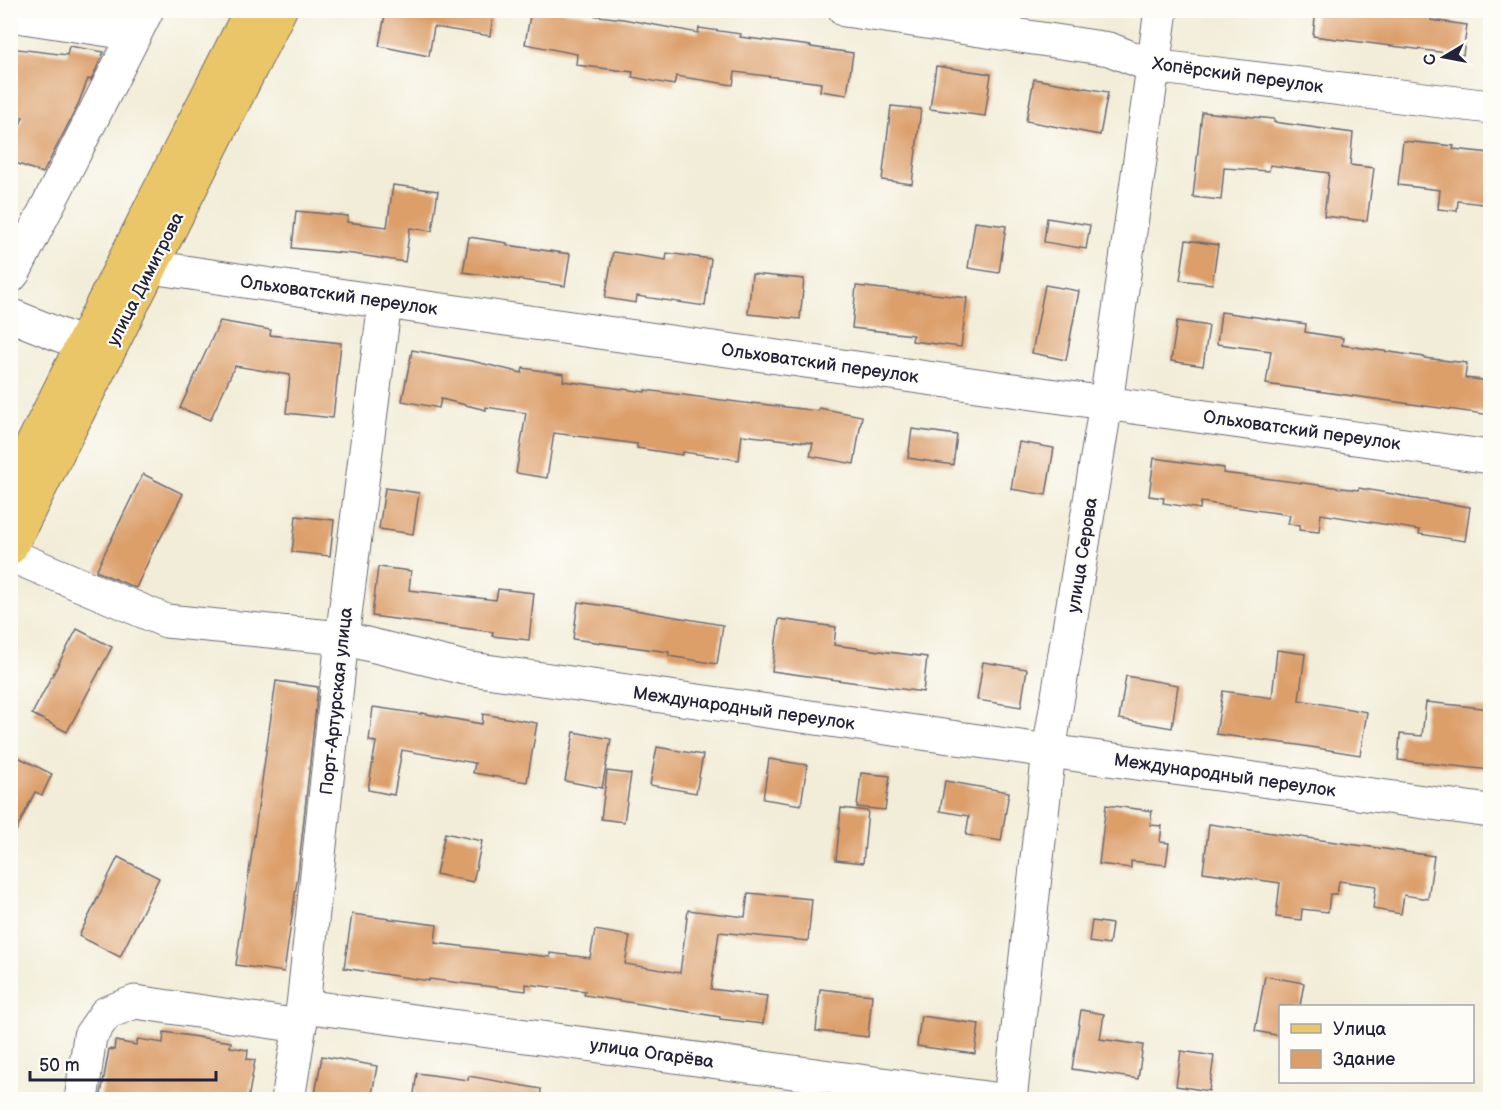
<svg xmlns="http://www.w3.org/2000/svg" width="1501" height="1110" viewBox="0 0 1501 1110" font-family="'Balsamiq Sans',sans-serif">
<rect width="100%" height="100%" fill="#fdfcf7"/>
<filter id="ink" filterUnits="userSpaceOnUse"><feTurbulence type="fractalNoise" baseFrequency=".0167" numOctaves="2"/><feDisplacementMap in="SourceGraphic" scale="12" xChannelSelector="R" yChannelSelector="G"/><feConvolveMatrix kernelMatrix="1 2 1 2 8 2 1 2 1" color-interpolation-filters="sRGB"/></filter>
<filter id="wash" filterUnits="userSpaceOnUse"><feTurbulence type="fractalNoise" baseFrequency=".008" numOctaves="4" result="noise"/><feDisplacementMap in="SourceGraphic" scale="24" xChannelSelector="R" yChannelSelector="G"/><feGaussianBlur stdDeviation="1.35" result="paint"/><feColorMatrix in="noise" values="0 0 0 0 0 0 0 0 0 0 0 0 0 0 0 0 0 1.4 0 .05"/><feComposite in="paint" operator="in"/></filter>
<g filter="url(#wash)">
<rect width="100%" height="100%" fill="#f2edd8"/>
<g id="blocks">
<g fill="#dc9f6a">
<path d="M 386,10 L 494,10 L 490,36 L 434,27 L 429,56 L 379,46 Z"/>
<path d="M 531,10 L 566,10 L 565,12 L 623,19 L 698,33 L 699,28 L 741,34 L 740,37 L 811,46 L 811,47 L 853,53 L 847,95 L 820,91 L 821,83 L 735,72 L 733,85 L 676,76 L 674,85 L 632,77 L 633,72 L 576,65 L 577,54 L 525,44 Z"/>
<path d="M 1316,10 L 1370,10 L 1410,15 L 1410,10 L 1432,10 L 1431,20 L 1467,25 L 1463,55 L 1313,36 Z"/>
<path d="M 69,46 L 104,52 L 91,80 L 88,79 L 77,107 L 43,173 L 10,161 L 10,151 L 23,117 L 10,115 L 10,48 L 67,55 Z"/>
<path d="M 936,66 L 991,74 L 985,116 L 930,109 Z"/>
<path d="M 1034,79 L 1108,92 L 1100,135 L 1026,121 Z"/>
<path d="M 891,106 L 921,109 L 912,184 L 882,180 Z"/>
<path d="M 1202,112 L 1274,119 L 1274,122 L 1353,133 L 1350,165 L 1374,168 L 1367,221 L 1324,216 L 1329,173 L 1270,165 L 1269,171 L 1224,168 L 1221,200 L 1193,197 Z"/>
<path d="M 1403,141 L 1454,146 L 1453,149 L 1491,153 L 1491,205 L 1458,201 L 1457,211 L 1438,209 L 1440,190 L 1398,185 Z"/>
<path d="M 393,185 L 438,191 L 432,231 L 410,228 L 405,262 L 353,254 L 292,248 L 296,211 L 348,216 L 347,222 L 387,227 Z"/>
<path d="M 1047,218 L 1090,225 L 1086,249 L 1044,242 Z"/>
<path d="M 975,222 L 1006,226 L 999,273 L 968,268 Z"/>
<path d="M 469,237 L 507,243 L 507,245 L 570,254 L 565,286 L 463,272 Z"/>
<path d="M 1186,240 L 1218,245 L 1212,284 L 1180,280 Z"/>
<path d="M 613,252 L 666,260 L 667,253 L 711,259 L 705,306 L 637,296 L 636,303 L 605,298 Z"/>
<path d="M 752,274 L 804,279 L 800,319 L 748,314 Z"/>
<path d="M 1045,285 L 1079,291 L 1066,360 L 1032,353 Z"/>
<path d="M 856,286 L 918,293 L 918,292 L 967,298 L 961,347 L 912,341 L 913,335 L 852,328 Z"/>
<path d="M 1221,312 L 1306,324 L 1305,332 L 1343,338 L 1342,345 L 1424,357 L 1424,358 L 1467,363 L 1465,378 L 1491,381 L 1491,415 L 1266,384 L 1271,351 L 1217,344 Z"/>
<path d="M 220,321 L 271,330 L 270,335 L 341,343 L 333,418 L 286,413 L 290,375 L 235,366 L 210,420 L 180,408 Z"/>
<path d="M 1177,321 L 1209,326 L 1203,366 L 1171,361 Z"/>
<path d="M 412,350 L 472,361 L 522,373 L 523,368 L 564,374 L 563,381 L 645,392 L 645,390 L 752,404 L 752,403 L 818,411 L 819,408 L 862,416 L 854,464 L 810,456 L 813,443 L 742,435 L 739,460 L 683,452 L 682,455 L 637,448 L 637,444 L 554,433 L 547,478 L 516,473 L 526,413 L 486,407 L 486,410 L 441,399 L 439,408 L 402,401 Z"/>
<path d="M 912,429 L 957,435 L 953,465 L 908,458 Z"/>
<path d="M 1019,442 L 1054,448 L 1046,495 L 1011,489 Z"/>
<path d="M 1154,458 L 1224,468 L 1223,473 L 1358,490 L 1359,488 L 1409,497 L 1409,498 L 1470,507 L 1465,541 L 1419,534 L 1420,530 L 1321,514 L 1319,532 L 1299,530 L 1300,525 L 1288,524 L 1290,515 L 1201,502 L 1200,509 L 1163,503 L 1164,498 L 1149,496 Z"/>
<path d="M 143,474 L 183,494 L 159,541 L 158,540 L 136,588 L 96,571 Z"/>
<path d="M 385,488 L 419,493 L 413,534 L 379,529 Z"/>
<path d="M 296,516 L 334,520 L 330,556 L 292,552 Z"/>
<path d="M 378,567 L 411,571 L 409,590 L 496,600 L 498,589 L 534,593 L 529,640 L 492,636 L 493,632 L 372,616 Z"/>
<path d="M 578,602 L 635,610 L 723,625 L 717,664 L 669,656 L 669,652 L 573,639 Z"/>
<path d="M 779,619 L 836,627 L 834,645 L 927,657 L 923,692 L 772,671 Z"/>
<path d="M 77,629 L 112,647 L 67,732 L 32,714 Z"/>
<path d="M 1277,650 L 1305,654 L 1299,700 L 1367,712 L 1360,755 L 1298,745 L 1216,734 L 1223,691 L 1272,698 Z"/>
<path d="M 983,662 L 1027,669 L 1021,707 L 977,700 Z"/>
<path d="M 1126,676 L 1178,685 L 1172,728 L 1119,719 Z"/>
<path d="M 276,681 L 318,687 L 298,874 L 284,972 L 236,965 Z"/>
<path d="M 1426,702 L 1491,709 L 1491,770 L 1398,760 L 1400,734 L 1422,736 Z"/>
<path d="M 373,707 L 421,714 L 421,713 L 482,724 L 483,714 L 537,723 L 527,782 L 473,773 L 475,763 L 402,750 L 394,795 L 368,790 L 376,742 L 369,741 Z"/>
<path d="M 574,732 L 611,739 L 602,788 L 565,781 Z"/>
<path d="M 657,747 L 703,755 L 696,793 L 650,785 Z"/>
<path d="M 10,753 L 52,774 L 42,795 L 35,792 L 10,843 Z"/>
<path d="M 769,759 L 807,765 L 801,805 L 763,799 Z"/>
<path d="M 607,771 L 631,774 L 624,822 L 601,819 Z"/>
<path d="M 861,773 L 890,776 L 885,810 L 857,807 Z"/>
<path d="M 945,781 L 1009,792 L 1001,841 L 966,835 L 969,816 L 940,811 Z"/>
<path d="M 1106,805 L 1152,811 L 1150,825 L 1162,826 L 1160,842 L 1169,843 L 1166,865 L 1131,861 L 1131,868 L 1099,864 Z"/>
<path d="M 841,808 L 868,811 L 863,863 L 836,860 Z"/>
<path d="M 1209,824 L 1434,856 L 1428,899 L 1404,895 L 1401,914 L 1373,909 L 1376,886 L 1339,881 L 1337,894 L 1330,894 L 1328,912 L 1302,909 L 1301,920 L 1276,917 L 1280,883 L 1203,872 Z"/>
<path d="M 445,833 L 482,841 L 473,882 L 436,874 Z"/>
<path d="M 118,857 L 159,878 L 120,957 L 79,936 Z"/>
<path d="M 748,893 L 812,899 L 808,941 L 719,932 L 711,989 L 767,996 L 763,1024 L 720,1019 L 720,1017 L 584,995 L 585,991 L 526,984 L 526,991 L 429,979 L 429,981 L 344,968 L 352,914 L 437,925 L 435,943 L 550,957 L 550,953 L 590,958 L 595,930 L 630,936 L 625,964 L 680,973 L 688,910 L 745,917 Z"/>
<path d="M 1092,921 L 1112,924 L 1109,945 L 1089,942 Z"/>
<path d="M 1265,976 L 1304,983 L 1300,1006 L 1281,1006 L 1281,1036 L 1255,1031 Z"/>
<path d="M 820,989 L 872,995 L 868,1037 L 816,1031 Z"/>
<path d="M 1081,1010 L 1104,1014 L 1100,1039 L 1143,1045 L 1138,1079 L 1072,1069 Z"/>
<path d="M 921,1016 L 979,1024 L 975,1054 L 917,1046 Z"/>
<path d="M 164,1032 L 231,1042 L 230,1047 L 248,1050 L 247,1059 L 255,1060 L 248,1100 L 100,1100 L 109,1049 L 114,1050 L 115,1041 L 136,1045 L 138,1039 L 163,1043 Z"/>
<path d="M 1181,1051 L 1214,1056 L 1209,1091 L 1176,1086 Z"/>
<path d="M 322,1056 L 377,1066 L 371,1100 L 314,1100 Z"/>
<path d="M 417,1073 L 468,1080 L 469,1076 L 541,1089 L 540,1100 L 413,1100 Z"/>
</g>
</g>
</g>
<g filter="url(#ink)">
<use href="#blocks" fill-opacity="0" stroke="#6b6972" stroke-width="1.5"/>
<g fill="none" stroke-linecap="round" stroke-linejoin="round">
<g stroke="#6b6972" stroke-width="35">
<g id="minor">
<path d="M 845,10 L 1109,49 L 1152,66 L 1490,107"/>
<path d="M 10,15 L 135,34"/>
<path d="M 151,267 L 385,302 L 1490,457"/>
<path d="M 10,277 L 14,272 L 147,10"/>
<path d="M 10,315 L 82,344"/>
<path d="M 10,555 L 166,621 L 342,638 L 465,668 L 1049,751 L 1490,811"/>
<path d="M 303,1006 L 1001,1100"/>
<path d="M 81,1100 L 90,1036 L 106,1013 L 135,1002 L 300,1026"/>
<path d="M 288,1100 L 303,1006 L 342,638 L 385,302"/>
<path d="M 1010,1100 L 1049,751 L 1106,403 L 1161,10"/>
</g>
</g>
<g stroke="#6b6972" stroke-width="35">
<g id="major">
<path d="M 10,489 L 158,193 L 251,10"/>
<path d="M 10,548 L 280,10"/>
</g>
</g>
<use href="#minor" stroke="#fff" stroke-width="33"/>
<use href="#major" stroke="#eac669" stroke-width="33"/>
</g>
</g>
<g text-anchor="middle" stroke-width="4.5" stroke-linejoin="round" paint-order="stroke">
<g font-size="18" fill="#22223b" stroke="#fdfcf7">
<text transform="translate(1238 75) rotate(8)" y="6">Хопёрский переулок</text>
<text transform="translate(145 279) rotate(-63)" y="6">улица Димитрова</text>
<text transform="translate(339 295) rotate(8)" y="6">Ольховатский переулок</text>
<text transform="translate(820 363) rotate(8)" y="6">Ольховатский переулок</text>
<text transform="translate(1302 430) rotate(8)" y="6">Ольховатский переулок</text>
<text transform="translate(1082 555) rotate(-81)" y="6">улица Серова</text>
<text transform="translate(336 701) rotate(-84)" y="6">Порт-Артурская улица</text>
<text transform="translate(744 708) rotate(8)" y="6">Международный переулок</text>
<text transform="translate(1225 775) rotate(8)" y="6">Международный переулок</text>
<text transform="translate(652 1053) rotate(8)" y="6">улица Огарёва</text>
</g>
</g>
<rect width="1501" height="1110" fill="none" stroke="#fdfcf7" stroke-width="36"/>
<rect x="1279" y="1005" width="195" height="78" fill="#fdfcf7" stroke="#a5a5ac" stroke-width="1.5"/>
<rect x="1291" y="1024" width="30" height="9" fill="#eac669" stroke="#a5a5ac" stroke-width="1.5"/>
<text x="1333" y="1035" font-size="18" fill="#22223b">Улица</text>
<rect x="1291" y="1050" width="30" height="18" fill="#dc9f6a" stroke="#a5a5ac" stroke-width="1.5"/>
<text x="1333" y="1065" font-size="18" fill="#22223b">Здание</text>
<g transform="translate(1444 57) rotate(260)" stroke="#fdfcf7" stroke-width="4.5" paint-order="stroke">
<path d="M0-4.5L10 22L0 15L-10 22Z" fill="#22223b"/>
<text y="-9" font-size="16" font-weight="bold" text-anchor="middle" fill="#22223b">С</text>
</g>
<path d="M30 1071v9h186v-9" fill="none" stroke="#22223b" stroke-width="3"/>
<text x="39" y="1071" font-size="18" fill="#22223b" stroke="#fdfcf7" stroke-width="4.5" paint-order="stroke">50 m</text>
</svg>
